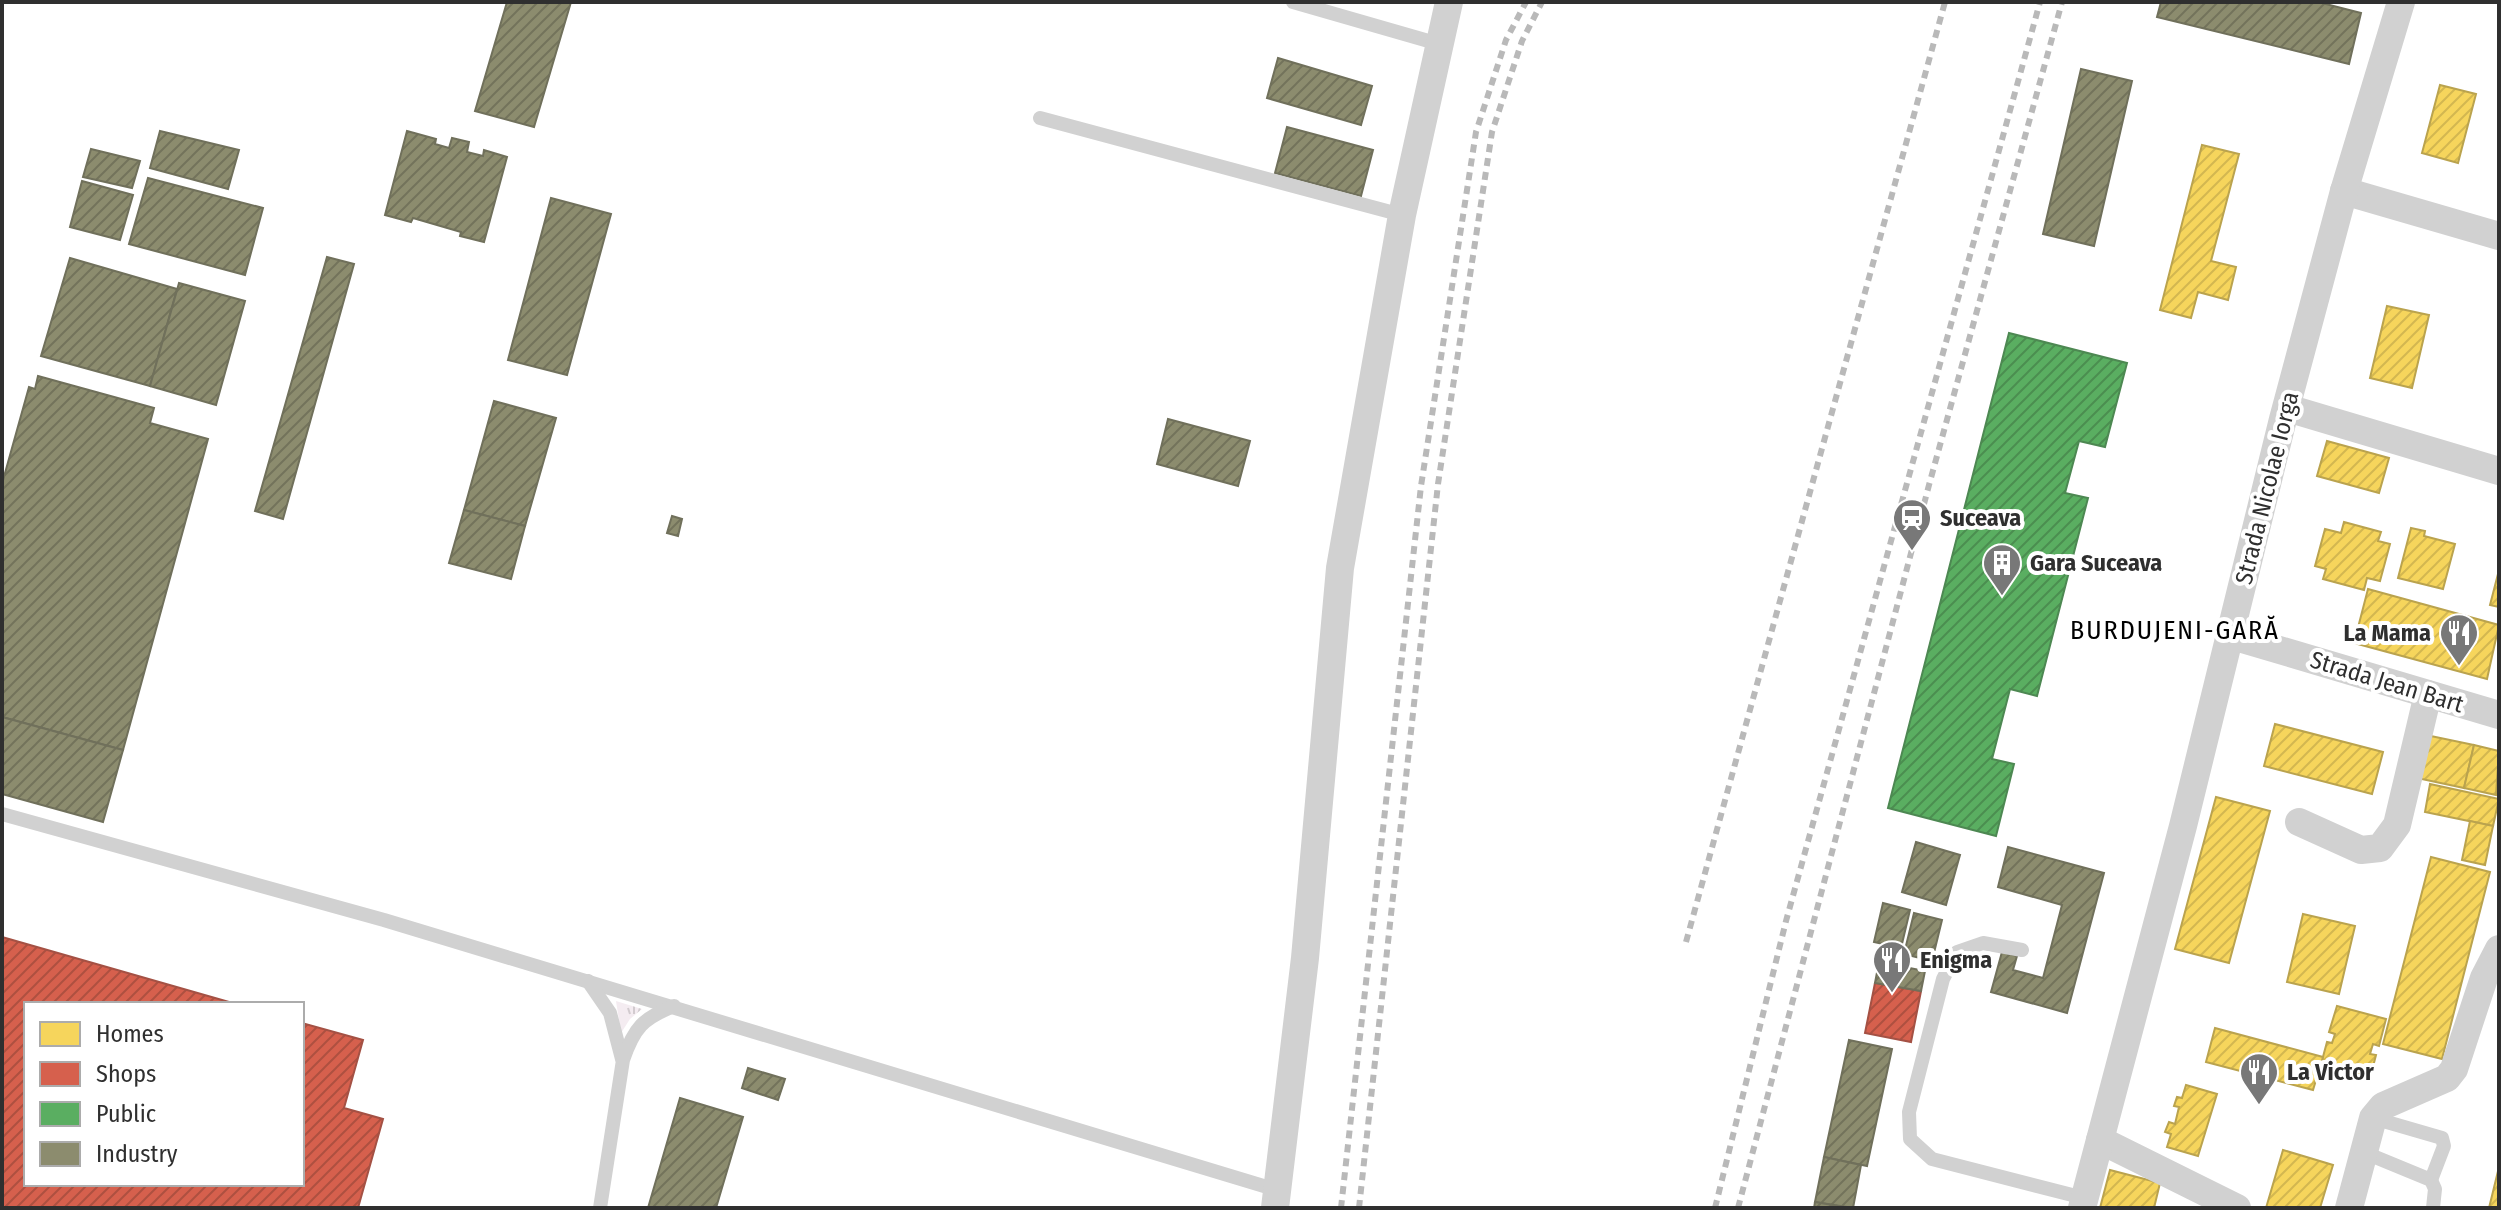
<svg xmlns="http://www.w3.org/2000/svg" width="2501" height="1210" viewBox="0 0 2501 1210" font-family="'Fira Sans Condensed',sans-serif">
<defs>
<pattern id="grass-tufts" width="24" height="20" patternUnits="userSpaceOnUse" patternTransform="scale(2)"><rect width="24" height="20" fill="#f4ecf1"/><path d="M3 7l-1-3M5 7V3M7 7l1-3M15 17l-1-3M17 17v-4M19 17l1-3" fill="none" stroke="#d2cbcf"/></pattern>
<pattern id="homes-hatch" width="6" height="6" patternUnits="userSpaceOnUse" patternTransform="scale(2)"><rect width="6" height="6" fill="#f6d55c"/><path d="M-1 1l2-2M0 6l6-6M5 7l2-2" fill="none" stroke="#d3b750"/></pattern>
<pattern id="shops-hatch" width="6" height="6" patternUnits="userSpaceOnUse" patternTransform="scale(2)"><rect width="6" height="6" fill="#d6604d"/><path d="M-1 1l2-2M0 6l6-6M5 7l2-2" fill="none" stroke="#ae5040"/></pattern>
<pattern id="public-hatch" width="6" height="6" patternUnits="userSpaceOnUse" patternTransform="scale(2)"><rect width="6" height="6" fill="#5aae61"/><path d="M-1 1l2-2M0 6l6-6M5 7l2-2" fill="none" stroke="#4b8e50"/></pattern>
<pattern id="industry-hatch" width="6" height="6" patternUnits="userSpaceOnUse" patternTransform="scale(2)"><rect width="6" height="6" fill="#8c8c6e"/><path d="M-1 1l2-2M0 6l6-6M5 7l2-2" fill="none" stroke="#73735b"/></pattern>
</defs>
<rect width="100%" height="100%" fill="#fff"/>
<path fill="url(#grass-tufts)" d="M 616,1001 L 642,1009 L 630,1019 L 621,1033 Z"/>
<g fill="url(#homes-hatch)" stroke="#baa34e" stroke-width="2">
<path d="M 2440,85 L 2476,94 L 2458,163 L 2422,153 Z"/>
<path d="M 2202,145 L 2239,154 L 2211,261 L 2236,267 L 2228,300 L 2198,292 L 2191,318 L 2160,310 Z"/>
<path d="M 2387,306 L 2429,315 L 2412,388 L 2370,378 Z"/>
<path d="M 2327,441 L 2389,458 L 2379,493 L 2317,476 Z"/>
<path d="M 2344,522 L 2381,532 L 2378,541 L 2390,544 L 2380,581 L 2367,578 L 2364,590 L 2323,579 L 2326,569 L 2315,566 L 2325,529 L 2341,533 Z"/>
<path d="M 2411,528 L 2425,531 L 2424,536 L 2455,544 L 2443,589 L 2398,578 Z"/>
<path d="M 2499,570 L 2499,607 L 2490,605 Z"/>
<path d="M 2368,589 L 2499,625 L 2487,679 L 2354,643 Z"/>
<path d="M 2275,724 L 2383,752 L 2372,794 L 2264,766 Z"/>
<path d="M 2426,735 L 2474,745 L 2464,788 L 2417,778 Z"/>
<path d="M 2474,745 L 2499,751 L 2496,795 L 2464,788 Z"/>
<path d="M 2430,784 L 2499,799 L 2493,826 L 2425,812 Z"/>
<path d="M 2216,797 L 2270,811 L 2229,963 L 2175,949 Z"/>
<path d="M 2470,821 L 2493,826 L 2485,865 L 2462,860 Z"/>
<path d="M 2431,857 L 2490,872 L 2442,1059 L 2383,1044 Z"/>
<path d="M 2303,914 L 2355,926 L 2339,994 L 2287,982 Z"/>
<path d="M 2337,1006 L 2386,1019 L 2379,1046 L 2373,1044 L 2370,1054 L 2376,1055 L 2369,1082 L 2320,1068 L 2327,1042 L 2332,1043 L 2335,1034 L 2329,1032 Z"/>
<path d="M 2215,1028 L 2323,1057 L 2313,1090 L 2206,1062 Z"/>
<path d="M 2186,1085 L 2217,1094 L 2198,1156 L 2167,1147 L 2171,1134 L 2165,1132 L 2169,1122 L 2175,1124 L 2179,1107 L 2174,1106 L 2177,1097 L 2182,1098 Z"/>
<path d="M 2283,1150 L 2333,1165 L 2320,1208 L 2266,1208 Z"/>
<path d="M 2499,1167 L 2499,1208 L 2489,1208 Z"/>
<path d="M 2110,1170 L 2160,1183 L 2154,1208 L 2100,1208 Z"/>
</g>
<g fill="url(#shops-hatch)" stroke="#a45144" stroke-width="2">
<path d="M 2,937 L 236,1004 L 26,1004 L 26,1184 L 302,1184 L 302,1023 L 363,1040 L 344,1108 L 383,1119 L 358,1208 L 2,1208 Z"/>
<path d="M 1875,983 L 1921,991 L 1911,1042 L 1865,1033 Z"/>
</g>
<path fill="url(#public-hatch)" stroke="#4d8852" stroke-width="2" d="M 2009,333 L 2127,363 L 2105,447 L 2079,441 L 2065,493 L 2088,498 L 2037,696 L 2010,689 L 1992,759 L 2014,764 L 1996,836 L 1888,808 Z"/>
<g fill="url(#industry-hatch)" stroke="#70705b" stroke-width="2">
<path d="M 507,2 L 571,2 L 534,127 L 475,111 Z"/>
<path d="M 2161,2 L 2318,2 L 2361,13 L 2349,64 L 2157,17 Z"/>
<path d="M 1278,58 L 1372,86 L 1361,125 L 1267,98 Z"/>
<path d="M 2081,69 L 2132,81 L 2094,246 L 2043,234 Z"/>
<path d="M 1287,127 L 1373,150 L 1361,196 L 1275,173 Z"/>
<path d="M 160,131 L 239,150 L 228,189 L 150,168 Z"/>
<path d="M 407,131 L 436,139 L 435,144 L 449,148 L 452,138 L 469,142 L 467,152 L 483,156 L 484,150 L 507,157 L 484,242 L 460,236 L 461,232 L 413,218 L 411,222 L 385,215 Z"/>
<path d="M 91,149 L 140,161 L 132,188 L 83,177 Z"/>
<path d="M 148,178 L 263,208 L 245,275 L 129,244 Z"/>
<path d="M 82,181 L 133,195 L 120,240 L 70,227 Z"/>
<path d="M 551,198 L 611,214 L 567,375 L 508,360 Z"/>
<path d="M 327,257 L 354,264 L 283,519 L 255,511 Z"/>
<path d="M 70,258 L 177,289 L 150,386 L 41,356 Z"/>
<path d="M 179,283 L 245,301 L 216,405 L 150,386 Z"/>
<path d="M 38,376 L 154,408 L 150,423 L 208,439 L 123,750 L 2,717 L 2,484 L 29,387 L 35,389 Z"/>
<path d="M 494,401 L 556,418 L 525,526 L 464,510 Z"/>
<path d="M 1168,419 L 1250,441 L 1238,486 L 1157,464 Z"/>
<path d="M 464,510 L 525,526 L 511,579 L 449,563 Z"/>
<path d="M 672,516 L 682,519 L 678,536 L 667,533 Z"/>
<path d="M 2,717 L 123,750 L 103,822 L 2,794 Z"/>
<path d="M 1916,842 L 1960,855 L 1946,905 L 1902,892 Z"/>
<path d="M 2008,847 L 2104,873 L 2067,1013 L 1991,992 L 2002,952 L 2017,956 L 2013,970 L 2043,978 L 2062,905 L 1998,887 Z"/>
<path d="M 1883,903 L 1910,910 L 1901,948 L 1874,942 Z"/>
<path d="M 1914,913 L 1942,920 L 1932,961 L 1904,954 Z"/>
<path d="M 1879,962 L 1925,971 L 1921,991 L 1875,983 Z"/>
<path d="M 1849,1040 L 1892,1049 L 1867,1166 L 1824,1157 Z"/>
<path d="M 748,1068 L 785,1079 L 778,1100 L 742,1088 Z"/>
<path d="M 680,1098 L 743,1117 L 716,1208 L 648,1208 Z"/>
<path d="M 1824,1157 L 1861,1165 L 1853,1208 L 1815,1202 Z"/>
<path d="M 1815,1202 L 1838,1206 L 1838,1208 L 1814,1208 Z"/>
</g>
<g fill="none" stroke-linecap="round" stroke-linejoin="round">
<g stroke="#d1d1d1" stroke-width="14">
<path d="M 1293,2 L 1439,44"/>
<path d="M 1040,118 L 1402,215"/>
<path d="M 2,814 L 384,920 L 1277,1190"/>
<path d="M 2022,950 L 1983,943 L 1957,952 L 1943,979 L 1909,1112 L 1910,1139 L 1932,1159 L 2084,1198"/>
<path d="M 588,981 L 610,1013 L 622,1059"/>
<path d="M 2373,1118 L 2442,1138 L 2444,1146 L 2431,1180"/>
<path d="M 2363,1152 L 2431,1180 L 2435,1189 L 2433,1208"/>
<path d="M 600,1208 L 623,1060 C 634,1028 643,1018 674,1006"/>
</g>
<g stroke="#d1d1d1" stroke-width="28">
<path d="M 2344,191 L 2499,236"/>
<path d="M 2287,408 L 2499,471"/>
<path d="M 2229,635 L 2499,715"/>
<path d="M 2299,822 L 2361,850 L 2380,848 L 2397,825 L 2428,694"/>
<path d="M 2100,1140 L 2237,1208"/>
<path d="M 1275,1208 L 1305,958 L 1340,568 L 1402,215 L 1449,2"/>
<path d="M 2082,1208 L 2183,826 L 2283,419 L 2344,191 L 2401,2"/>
<path d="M 2349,1208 L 2373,1118 L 2383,1106 L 2447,1078 L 2454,1069 L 2484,978 L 2499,949"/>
</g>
<g stroke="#b9b9b9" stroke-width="6" stroke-dasharray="8 6" stroke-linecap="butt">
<path d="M 1686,942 L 1945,2"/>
<path d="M 1341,1208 L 1421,486 L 1476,132 L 1506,40 L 1526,2"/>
<path d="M 1359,1208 L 1438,484 L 1492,132 L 1522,41 L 1542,2"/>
<path d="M 1715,1208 L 1786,921 L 2040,2"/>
<path d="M 1738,1208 L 1929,485 L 2062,2"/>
</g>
</g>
<defs>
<g id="station-pin" transform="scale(2)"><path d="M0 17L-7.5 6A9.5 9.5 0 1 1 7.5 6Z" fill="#787878" stroke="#fff"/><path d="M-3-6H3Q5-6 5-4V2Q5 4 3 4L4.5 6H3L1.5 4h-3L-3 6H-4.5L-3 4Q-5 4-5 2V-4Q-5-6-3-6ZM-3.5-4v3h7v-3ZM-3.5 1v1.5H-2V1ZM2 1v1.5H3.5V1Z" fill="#fff"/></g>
<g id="building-pin" transform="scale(2)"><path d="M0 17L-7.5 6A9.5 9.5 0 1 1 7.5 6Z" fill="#787878" stroke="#fff"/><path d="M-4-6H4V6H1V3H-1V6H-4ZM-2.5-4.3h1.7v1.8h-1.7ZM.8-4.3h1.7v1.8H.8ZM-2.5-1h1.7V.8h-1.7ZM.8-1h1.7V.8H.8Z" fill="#fff"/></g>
<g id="restaurant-pin" transform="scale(2)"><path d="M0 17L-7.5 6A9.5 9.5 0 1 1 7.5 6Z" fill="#787878" stroke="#fff"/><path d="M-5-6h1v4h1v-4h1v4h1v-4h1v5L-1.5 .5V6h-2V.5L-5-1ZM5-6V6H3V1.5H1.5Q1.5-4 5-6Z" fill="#fff"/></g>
</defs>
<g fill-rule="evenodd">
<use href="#station-pin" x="1912" y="518"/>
<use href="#building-pin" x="2002" y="563"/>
<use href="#restaurant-pin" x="2459" y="633"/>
<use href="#restaurant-pin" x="1892" y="960"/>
<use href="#restaurant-pin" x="2259" y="1072"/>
</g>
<g text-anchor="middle" stroke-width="8" stroke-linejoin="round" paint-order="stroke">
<g font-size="24" fill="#2f2f2f" stroke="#fff">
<text transform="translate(2267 488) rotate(-76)" y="8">Strada Nicolae Iorga</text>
<text transform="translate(2387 682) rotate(17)" y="8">Strada Jean Bart</text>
</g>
<g font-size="24" font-weight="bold" fill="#2f2f2f" stroke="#fff" text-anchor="start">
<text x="1940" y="526">Suceava</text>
<text x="2030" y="571">Gara Suceava</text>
<text x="2431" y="641" text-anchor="end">La Mama</text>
<text x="1920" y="968">Enigma</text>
<text x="2287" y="1080">La Victor</text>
</g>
<g font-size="26" letter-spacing="2" fill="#000" stroke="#fff">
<text x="2175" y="639">BURDUJENI-GARĂ</text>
</g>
</g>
<rect width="2501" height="1210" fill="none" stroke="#2f2f2f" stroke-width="8"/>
<rect x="24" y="1002" width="280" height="184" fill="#ffffff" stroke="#acacac" stroke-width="2"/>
<rect x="40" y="1022" width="40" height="24" fill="#f6d55c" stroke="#acacac" stroke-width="2"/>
<text x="96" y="1042" font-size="24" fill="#2f2f2f">Homes</text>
<rect x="40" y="1062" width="40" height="24" fill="#d6604d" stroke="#acacac" stroke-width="2"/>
<text x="96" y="1082" font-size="24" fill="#2f2f2f">Shops</text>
<rect x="40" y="1102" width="40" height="24" fill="#5aae61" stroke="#acacac" stroke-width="2"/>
<text x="96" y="1122" font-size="24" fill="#2f2f2f">Public</text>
<rect x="40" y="1142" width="40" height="24" fill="#8c8c6e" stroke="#acacac" stroke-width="2"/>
<text x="96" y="1162" font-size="24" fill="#2f2f2f">Industry</text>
</svg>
